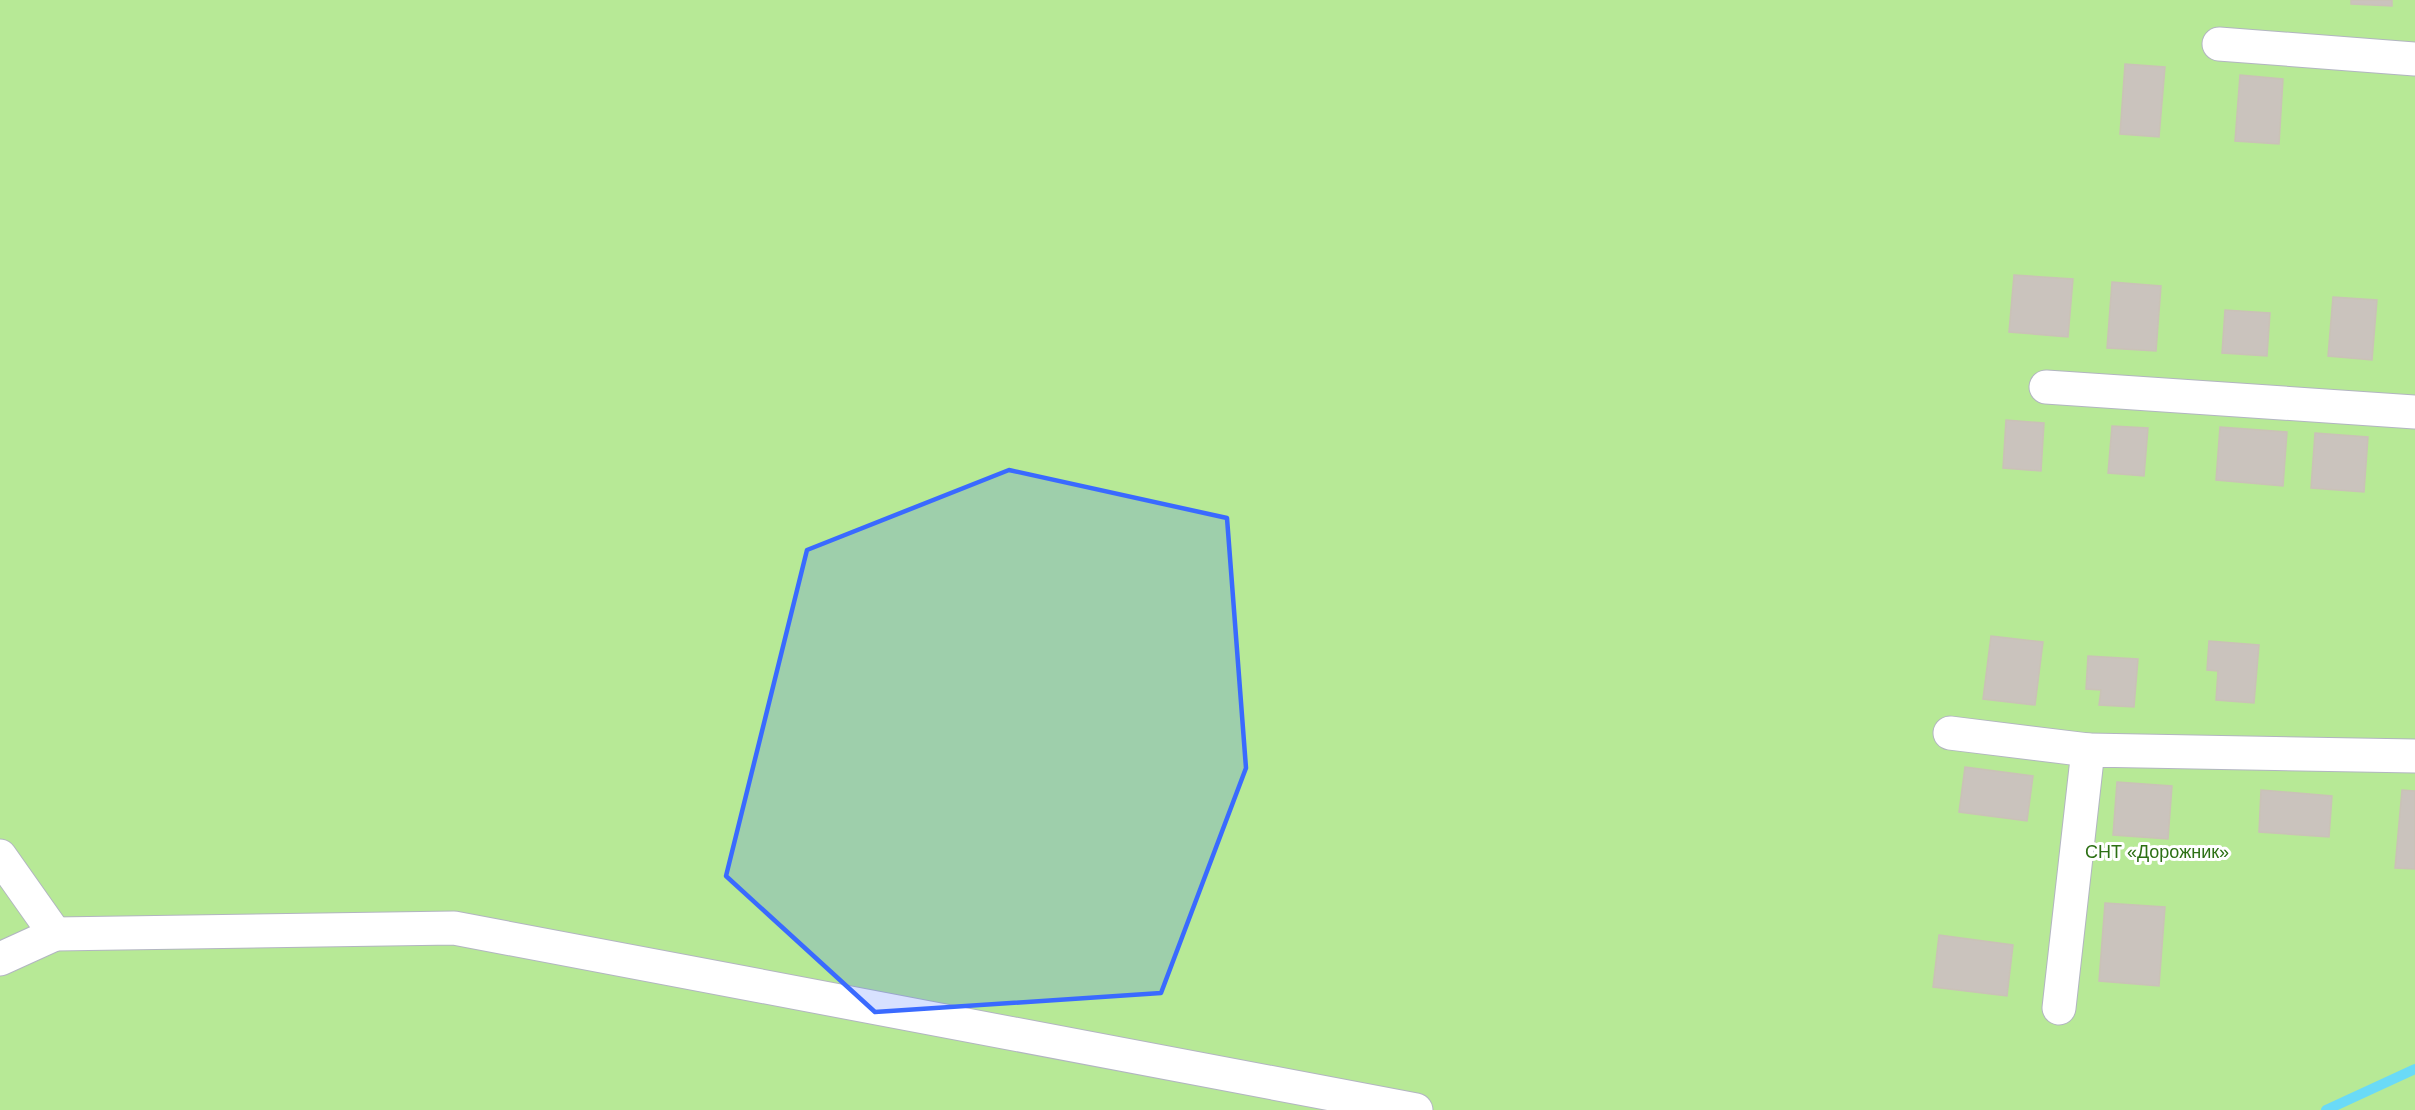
<svg xmlns="http://www.w3.org/2000/svg" width="2415" height="1110" viewBox="0 0 2415 1110" font-family="Arial,sans-serif">
<rect width="100%" height="100%" fill="#efe6de"/>
<rect fill="#b7e996" x="0" y="0" width="2415" height="1110"/>
<g fill="none" stroke-linecap="round" stroke-linejoin="round">
<path stroke="#6adaf7" stroke-width="10" d="M 2326,1110 L 2415,1069"/>
</g>
<g fill="#cac3bd" stroke="#cac2b7" stroke-width="1.5">
<path d="M 2351,0 L 2392,0 L 2392,6 L 2351,4 Z"/>
<path d="M 2125,64 L 2165,67 L 2159,137 L 2120,134 Z"/>
<path d="M 2240,75 L 2283,79 L 2279,144 L 2235,141 Z"/>
<path d="M 2014,275 L 2073,279 L 2068,337 L 2009,332 Z"/>
<path d="M 2112,282 L 2161,286 L 2156,351 L 2107,348 Z"/>
<path d="M 2333,297 L 2377,300 L 2372,360 L 2328,356 Z"/>
<path d="M 2225,310 L 2270,313 L 2267,356 L 2222,353 Z"/>
<path d="M 2006,420 L 2044,423 L 2041,471 L 2003,468 Z"/>
<path d="M 2112,426 L 2148,428 L 2144,476 L 2108,473 Z"/>
<path d="M 2220,427 L 2287,432 L 2283,486 L 2216,480 Z"/>
<path d="M 2315,433 L 2368,437 L 2364,492 L 2311,488 Z"/>
<path d="M 1991,636 L 2043,642 L 2035,705 L 1983,699 Z"/>
<path d="M 2209,641 L 2259,645 L 2254,703 L 2216,700 L 2218,671 L 2207,670 Z"/>
<path d="M 2088,656 L 2138,659 L 2134,707 L 2099,705 L 2101,690 L 2086,689 Z"/>
<path d="M 1965,767 L 2033,776 L 2027,821 L 1959,812 Z"/>
<path d="M 2117,782 L 2172,786 L 2168,839 L 2113,835 Z"/>
<path d="M 2261,790 L 2332,796 L 2329,837 L 2259,832 Z"/>
<path d="M 2402,790 L 2415,791 L 2415,869 L 2395,868 Z"/>
<path d="M 2105,903 L 2165,907 L 2159,986 L 2099,981 Z"/>
<path d="M 1939,935 L 2013,945 L 2007,996 L 1933,987 Z"/>
</g>
<g fill="none" stroke-linecap="round" stroke-linejoin="round">
<g stroke="#b2b5c1" stroke-width="35">
<g id="minor">
<path d="M 2219,44 L 2415,59"/>
<path d="M 2046,387 L 2415,412"/>
<path d="M 1950,733 L 2088,750"/>
<path d="M 0,856 L 55,934 L 454,928 L 1416,1110"/>
<path d="M 0,959 L 55,934"/>
<path d="M 2059,1008 L 2088,750 L 2415,756"/>
</g>
</g>
<use href="#minor" stroke="#fff" stroke-width="33"/>
</g>
<path fill="#3a6aff" fill-opacity="0.2" stroke="#3a6aff" stroke-width="4.5" stroke-linejoin="round" d="M 1009,470 L 1227,518 L 1246,768 L 1161,993 L 875,1012 L 726,876 L 807,550 Z"/>
<g text-anchor="middle" stroke-width="6" stroke-linejoin="round" paint-order="stroke">
<g font-size="18" fill="#2d7015" stroke="#fff">
<text x="2157" y="858">СНТ «Дорожник»</text>
</g>
</g>
</svg>
